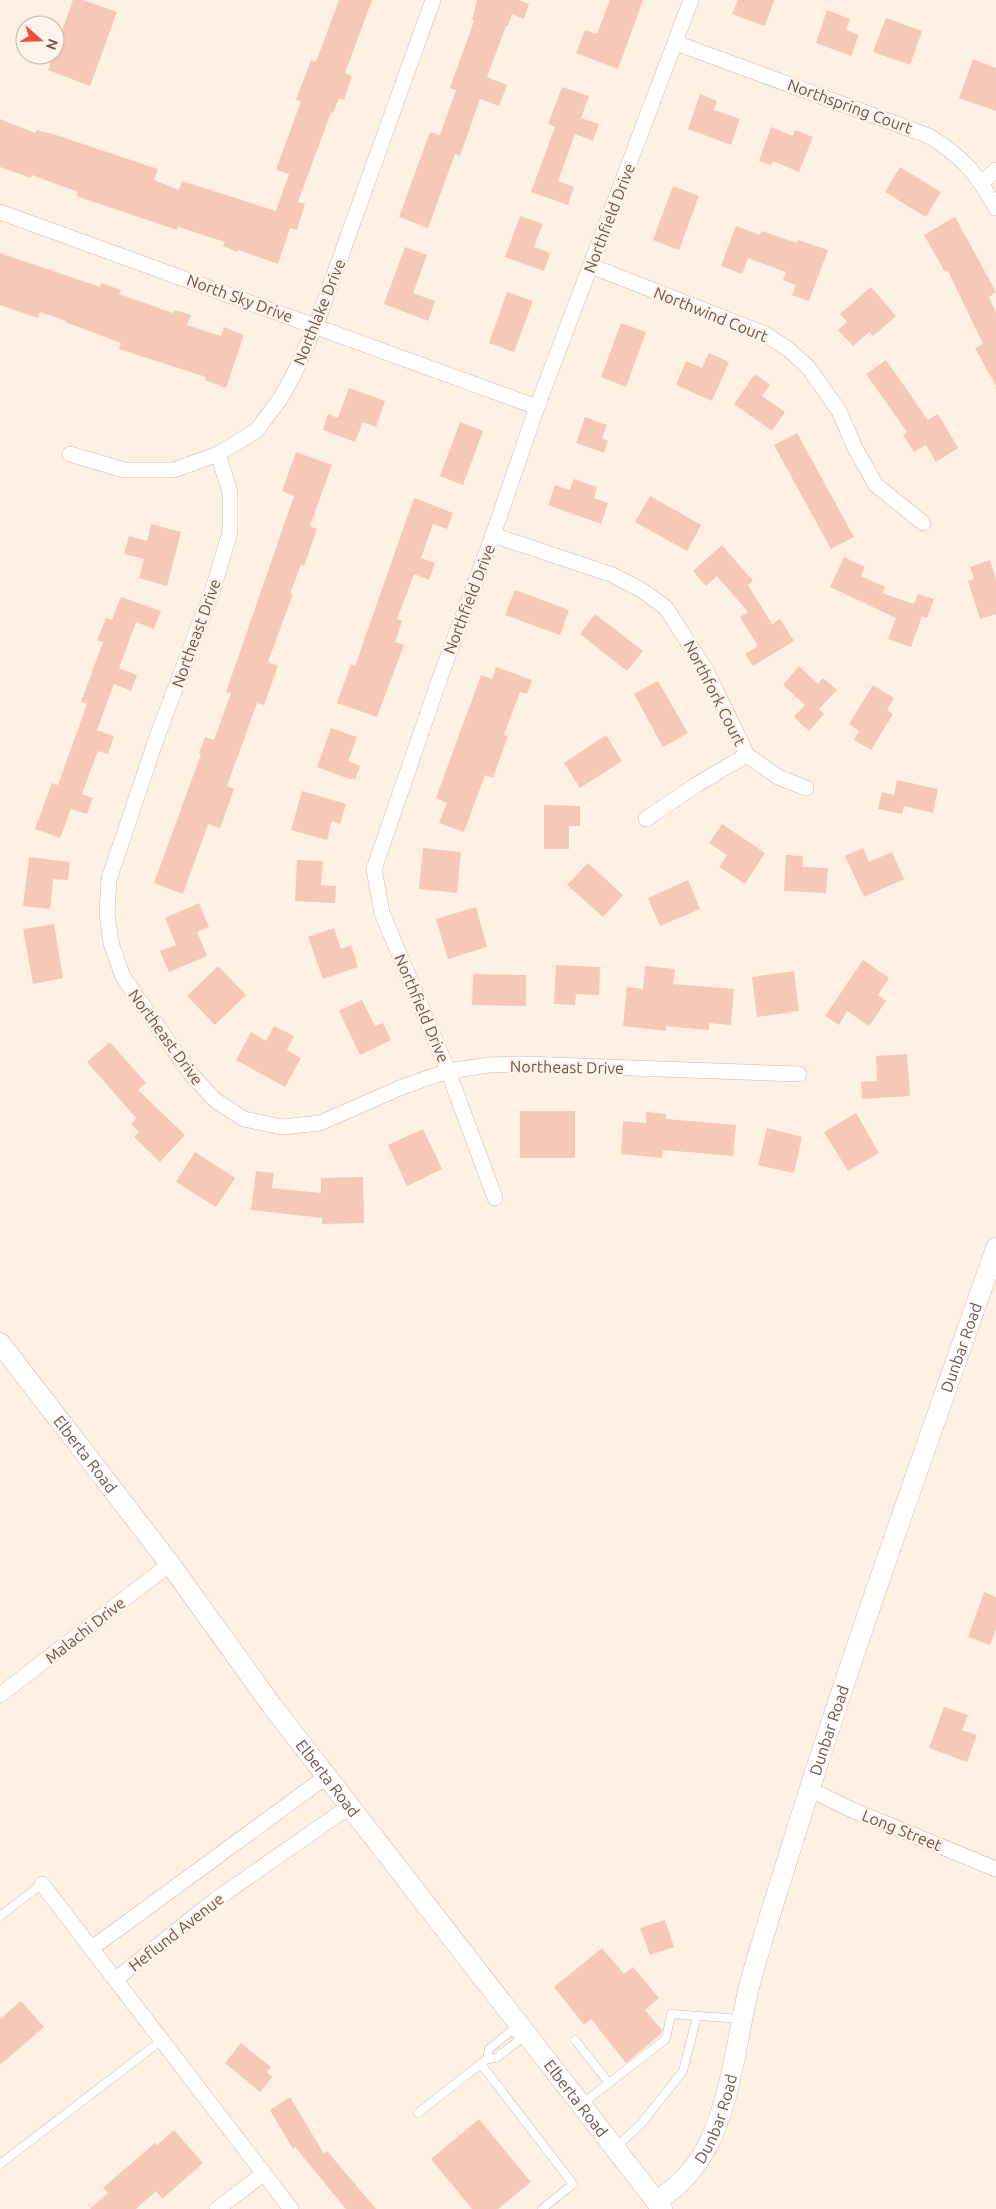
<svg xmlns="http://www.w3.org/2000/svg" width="996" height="2209" viewBox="0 0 996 2209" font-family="Ubuntu,sans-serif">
<rect width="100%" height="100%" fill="#fef0e3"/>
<g fill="#f5c8b8">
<path d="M 73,0 L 83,0 L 117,12 L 90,86 L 48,70 L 53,55 L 55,55 L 55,50 Z"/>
<path d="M 339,0 L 372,0 L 345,73 L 352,76 L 344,100 L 339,98 L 333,113 L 331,112 L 298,202 L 305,204 L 297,230 L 290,228 L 278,264 L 238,250 L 237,252 L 223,246 L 225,242 L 178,227 L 177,230 L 76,196 L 78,192 L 32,175 L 31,178 L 0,167 L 0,119 L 35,133 L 37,130 L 56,135 L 158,169 L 154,180 L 179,190 L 182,181 L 276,211 L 289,174 L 276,170 L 301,101 L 296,100 L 311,60 L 316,62 Z"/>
<path d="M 477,0 L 519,0 L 529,4 L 524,19 L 512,14 L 508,26 L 506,26 L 487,77 L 507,85 L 499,106 L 480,99 L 460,156 L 455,154 L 428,228 L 399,217 L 430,132 L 440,135 L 456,90 L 450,88 L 474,21 L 472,20 Z"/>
<path d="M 610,0 L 643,0 L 618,69 L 576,53 L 585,30 L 597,34 Z"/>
<path d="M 738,0 L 774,0 L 765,26 L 732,14 Z"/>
<path d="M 827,10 L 850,19 L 846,30 L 859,35 L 851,56 L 816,43 Z"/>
<path d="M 886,18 L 922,31 L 910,65 L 873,52 Z"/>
<path d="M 973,59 L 996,68 L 996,111 L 959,98 Z"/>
<path d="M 562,87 L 589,96 L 581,118 L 599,124 L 593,141 L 575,134 L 558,181 L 574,187 L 568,205 L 531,192 L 555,127 L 548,124 Z"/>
<path d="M 700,94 L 717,101 L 714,110 L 740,119 L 731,145 L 688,129 Z"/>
<path d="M 771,127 L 793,136 L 795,130 L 813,137 L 799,172 L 773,161 L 771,165 L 759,161 Z"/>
<path d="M 900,167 L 941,192 L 926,217 L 885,192 Z"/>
<path d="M 673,186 L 699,196 L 679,250 L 653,240 Z"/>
<path d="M 520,216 L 543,224 L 534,247 L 550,253 L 544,271 L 505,257 Z"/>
<path d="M 955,217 L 996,292 L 989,297 L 996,313 L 996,386 L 975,348 L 983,344 L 948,271 L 945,272 L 924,235 Z"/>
<path d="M 736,226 L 760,235 L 762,231 L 797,243 L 798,240 L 828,250 L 809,301 L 792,295 L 796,285 L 783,280 L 786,272 L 748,258 L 742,274 L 721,266 Z"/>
<path d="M 405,247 L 427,255 L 413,293 L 435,301 L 428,321 L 384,304 Z"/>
<path d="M 0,253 L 100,287 L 101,283 L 121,290 L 119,294 L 173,313 L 175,310 L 191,315 L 187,325 L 221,336 L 224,327 L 244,335 L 226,388 L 205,380 L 206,377 L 119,349 L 121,343 L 65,322 L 66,321 L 40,312 L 38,318 L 0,305 Z"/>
<path d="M 871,287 L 896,316 L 873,336 L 869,332 L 853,346 L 838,330 L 847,322 L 840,314 Z"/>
<path d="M 507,292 L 533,301 L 514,352 L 489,343 Z"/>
<path d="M 621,323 L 646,332 L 626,387 L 601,377 Z"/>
<path d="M 709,353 L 729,362 L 712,401 L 676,385 L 686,361 L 702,368 Z"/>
<path d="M 886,360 L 928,420 L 938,414 L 958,448 L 936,462 L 926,445 L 914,452 L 903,435 L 907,432 L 866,374 Z"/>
<path d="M 755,374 L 770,385 L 762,396 L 785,412 L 772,431 L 734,404 Z"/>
<path d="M 349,388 L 385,401 L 376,427 L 363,422 L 355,442 L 323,430 L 328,414 L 338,418 Z"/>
<path d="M 585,417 L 607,425 L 602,438 L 608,441 L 604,453 L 576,443 Z"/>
<path d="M 460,422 L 483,431 L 463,485 L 440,476 Z"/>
<path d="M 797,433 L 854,537 L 831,549 L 774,445 Z"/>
<path d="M 296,452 L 332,465 L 310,526 L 317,529 L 304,566 L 301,565 L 290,594 L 293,594 L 268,662 L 278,666 L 264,705 L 257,703 L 227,786 L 234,789 L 220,828 L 208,824 L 183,894 L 154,883 L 201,754 L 199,753 L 205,737 L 214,740 L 231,693 L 226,692 L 294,496 L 282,491 Z"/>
<path d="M 574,479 L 597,487 L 594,498 L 608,503 L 601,524 L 548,505 L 555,485 L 570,490 Z"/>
<path d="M 650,496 L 701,525 L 687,551 L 635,522 Z"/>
<path d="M 414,498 L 453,513 L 447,529 L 433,524 L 421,558 L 435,563 L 429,580 L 414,574 L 397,619 L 402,621 L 395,642 L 404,645 L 377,717 L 337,703 L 351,664 L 355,666 Z"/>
<path d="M 151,524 L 181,532 L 167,586 L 139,578 L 144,559 L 124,554 L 129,536 L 147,541 Z"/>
<path d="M 722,545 L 753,581 L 748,585 L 772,624 L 780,619 L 794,641 L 753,666 L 745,654 L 758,646 L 740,617 L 748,612 L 717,576 L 706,586 L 693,571 Z"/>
<path d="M 844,557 L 865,567 L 861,576 L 885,587 L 882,593 L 914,604 L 918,594 L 934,599 L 927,618 L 922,616 L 911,647 L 888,639 L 896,618 L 830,587 Z"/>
<path d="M 990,560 L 996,580 L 996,614 L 980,619 L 968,581 L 974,579 L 970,567 Z"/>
<path d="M 515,590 L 569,610 L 560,635 L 505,615 Z"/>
<path d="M 121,597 L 161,611 L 154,629 L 136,622 L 119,668 L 137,675 L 131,691 L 114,684 L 97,730 L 114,736 L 108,754 L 98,751 L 82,794 L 93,798 L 87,814 L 71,809 L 60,838 L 35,829 L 52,783 L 58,785 L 87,704 L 81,702 L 103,642 L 97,640 L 106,618 L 112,620 Z"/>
<path d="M 595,614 L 643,651 L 627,671 L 580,634 Z"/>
<path d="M 799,666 L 818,684 L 823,678 L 837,690 L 819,709 L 824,714 L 809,731 L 794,717 L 805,705 L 783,685 Z"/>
<path d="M 496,667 L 532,680 L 527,694 L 520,692 L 504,735 L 508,736 L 493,778 L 485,775 L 464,832 L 439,823 L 447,803 L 436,798 L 481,675 L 492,679 Z"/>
<path d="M 658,681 L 688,733 L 663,747 L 634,694 Z"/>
<path d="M 873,685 L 894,698 L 887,710 L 893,714 L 871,750 L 854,740 L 859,731 L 849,724 Z"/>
<path d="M 331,728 L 357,737 L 348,761 L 360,766 L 355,779 L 349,779 L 317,767 Z"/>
<path d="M 606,735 L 622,761 L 580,788 L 564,763 Z"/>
<path d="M 897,780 L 938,789 L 933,813 L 904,806 L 902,814 L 878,809 L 882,792 L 894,795 Z"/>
<path d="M 302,791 L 346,804 L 340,824 L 332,821 L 327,840 L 291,830 Z"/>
<path d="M 544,805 L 580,806 L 580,826 L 569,826 L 569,849 L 544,849 Z"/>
<path d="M 722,824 L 765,853 L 745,884 L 719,867 L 727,855 L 709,843 Z"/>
<path d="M 423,848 L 461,852 L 457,893 L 419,889 Z"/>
<path d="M 863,848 L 869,862 L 892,852 L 904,879 L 864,897 L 845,856 Z"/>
<path d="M 786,855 L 803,856 L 802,867 L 828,868 L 826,893 L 784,891 Z"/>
<path d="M 29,857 L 70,862 L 68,880 L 53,879 L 50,909 L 23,906 Z"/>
<path d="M 297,860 L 323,861 L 321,885 L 336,886 L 335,903 L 295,901 Z"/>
<path d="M 588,863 L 623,895 L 603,917 L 567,885 Z"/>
<path d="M 688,880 L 700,909 L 660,926 L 648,898 Z"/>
<path d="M 199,903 L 209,927 L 197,932 L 207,956 L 169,972 L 160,951 L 176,945 L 165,918 Z"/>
<path d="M 476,907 L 487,947 L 448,959 L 436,919 Z"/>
<path d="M 54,924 L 63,978 L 33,984 L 23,929 Z"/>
<path d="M 334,928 L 341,949 L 351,945 L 358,967 L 323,979 L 308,937 Z"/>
<path d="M 863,960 L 889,978 L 878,995 L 886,1001 L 869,1026 L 847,1011 L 839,1025 L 825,1016 Z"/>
<path d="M 556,965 L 600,967 L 599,995 L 576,994 L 575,1005 L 554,1004 Z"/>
<path d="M 218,966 L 246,995 L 215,1025 L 187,996 Z"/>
<path d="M 645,966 L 675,969 L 673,984 L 734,989 L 731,1025 L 709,1023 L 709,1030 L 666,1026 L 666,1031 L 623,1026 L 627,987 L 643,989 Z"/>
<path d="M 794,971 L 799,1011 L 757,1017 L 752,977 Z"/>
<path d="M 473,974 L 526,975 L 526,1006 L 472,1005 Z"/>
<path d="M 362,1000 L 375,1026 L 383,1023 L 391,1040 L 360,1055 L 339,1011 Z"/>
<path d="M 274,1026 L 294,1036 L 287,1050 L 301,1058 L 285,1087 L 236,1060 L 251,1032 L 266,1041 Z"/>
<path d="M 110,1042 L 146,1083 L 138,1090 L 185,1135 L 160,1162 L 134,1137 L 139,1132 L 131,1124 L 136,1118 L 87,1062 Z"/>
<path d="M 907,1054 L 910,1096 L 862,1099 L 861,1082 L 877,1081 L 876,1056 Z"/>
<rect x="520" y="1111" width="55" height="47"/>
<path d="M 646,1112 L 666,1114 L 666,1119 L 736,1125 L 733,1156 L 663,1150 L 662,1158 L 621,1154 L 623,1121 L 646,1123 Z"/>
<path d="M 856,1113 L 879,1153 L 848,1171 L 824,1132 Z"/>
<path d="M 767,1128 L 802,1137 L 794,1173 L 758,1165 Z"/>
<path d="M 423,1129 L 442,1169 L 407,1186 L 388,1145 Z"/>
<path d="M 195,1152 L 235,1178 L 216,1207 L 176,1182 Z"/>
<path d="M 256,1171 L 274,1173 L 272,1188 L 321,1193 L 321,1178 L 363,1177 L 364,1223 L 322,1224 L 322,1218 L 251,1210 Z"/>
<path d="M 984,1592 L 996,1597 L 996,1629 L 990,1645 L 968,1637 Z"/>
<path d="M 944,1707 L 968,1715 L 962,1730 L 977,1735 L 967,1762 L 929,1748 Z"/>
<path d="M 665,1920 L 674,1947 L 650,1955 L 640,1928 Z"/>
<path d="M 602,1948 L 624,1974 L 633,1967 L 659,1998 L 645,2010 L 662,2030 L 661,2034 L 626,2063 L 591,2019 L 584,2025 L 554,1987 Z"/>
<path d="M 21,2001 L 44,2027 L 0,2065 L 0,2019 Z"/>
<path d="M 241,2043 L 271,2067 L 267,2072 L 272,2077 L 260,2092 L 225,2063 Z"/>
<path d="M 290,2097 L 324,2154 L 327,2151 L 376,2209 L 346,2209 L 295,2147 L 293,2149 L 270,2110 Z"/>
<path d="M 479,2119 L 531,2182 L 498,2209 L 472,2209 L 431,2159 Z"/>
<path d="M 174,2130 L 203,2163 L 162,2199 L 156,2191 L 136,2209 L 90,2209 L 108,2193 L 103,2188 L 155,2143 L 157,2145 Z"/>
</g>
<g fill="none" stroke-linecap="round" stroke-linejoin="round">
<g stroke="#d2b8ab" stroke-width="9">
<g id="lane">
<path d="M 0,1916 L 42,1884"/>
<path d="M 575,2040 L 609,2083 L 582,2104"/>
<path d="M 487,2059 L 489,2049 L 511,2031 L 519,2034"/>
<path d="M 481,2064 L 573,2184 L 542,2209"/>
<path d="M 609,2083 L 666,2039 L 671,2014 L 741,2019"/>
<path d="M 418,2113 L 487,2059 L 496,2058 L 518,2041 L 519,2034 L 522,2032"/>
<path d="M 616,2147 L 641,2124 L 683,2071 L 697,2016"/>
<path d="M 0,2164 L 162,2040"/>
</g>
</g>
<g stroke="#d2b8ab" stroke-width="16">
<g id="street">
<path d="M 676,43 L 929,136 C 964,158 976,173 996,208"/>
<path d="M 981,183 L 996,170"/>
<path d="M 0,212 L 537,407"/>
<path d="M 591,266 L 765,334 L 788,349 L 808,367 L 839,411 L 855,448 L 876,485 L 923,523"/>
<path d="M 70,454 L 124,470 L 174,470 L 218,454 L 256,431 L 280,399 L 293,376 L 316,325 L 433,0"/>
<path d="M 218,454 L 230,492 L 230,532 L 213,589 L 158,734 L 109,879 L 107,914 L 111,943 L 123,977 L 190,1073 L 215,1100 L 244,1119 L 282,1127 L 320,1123 L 402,1087 L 448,1071 L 489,1065 L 523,1064 L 799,1074"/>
<path d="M 493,535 L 613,575 L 643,591 L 666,608 L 706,670 L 747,755 L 778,777 L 806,788"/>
<path d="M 646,819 L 696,785 L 747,755"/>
<path d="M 495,1198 L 448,1071 L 382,913 L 374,869 L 441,675 L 493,535 L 537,407 L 691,0"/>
<path d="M 0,1695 L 170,1564"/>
<path d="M 809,1789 L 850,1809 L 996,1869"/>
<path d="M 42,1884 L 291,2209"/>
<path d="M 92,1948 L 327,1776"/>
<path d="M 116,1979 L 215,1900 L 350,1806"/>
<path d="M 217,2209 L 263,2174"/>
</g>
</g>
<g stroke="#d9b8aa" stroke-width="21">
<g id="secondary">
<path id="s1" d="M 0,1343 L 170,1564 L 272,1706 L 662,2209"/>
<path id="s2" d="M 656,2201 C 681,2186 697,2167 710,2141 C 732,2093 737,2038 749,1987 C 760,1946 773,1905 786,1864 C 850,1657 924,1453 996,1248"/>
</g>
</g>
<use href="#lane" stroke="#fff" stroke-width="8"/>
<use href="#street" stroke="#fff" stroke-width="15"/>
<use href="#secondary" stroke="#fff" stroke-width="20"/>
</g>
<g text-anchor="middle" stroke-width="5" stroke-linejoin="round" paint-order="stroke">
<g font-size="16" fill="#785247" stroke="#fff4eb">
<text transform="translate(850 106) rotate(20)" y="6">Northspring Court</text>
<text transform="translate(609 218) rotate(-69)" y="6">Northfield Drive</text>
<text transform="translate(240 298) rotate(20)" y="6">North Sky Drive</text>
<text transform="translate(319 312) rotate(-68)" y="6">Northlake Drive</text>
<text transform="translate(711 314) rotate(22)" y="6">Northwind Court</text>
<text transform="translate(469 599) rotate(-69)" y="6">Northfield Drive</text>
<text transform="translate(196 633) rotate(-70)" y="6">Northeast Drive</text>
<text transform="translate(715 693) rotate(63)" y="6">Northfork Court</text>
<text transform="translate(422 1008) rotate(67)" y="6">Northfield Drive</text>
<text transform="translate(166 1037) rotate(54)" y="6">Northeast Drive</text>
<text transform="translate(567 1067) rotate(1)" y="6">Northeast Drive</text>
<text dy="6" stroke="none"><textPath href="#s2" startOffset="915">Dunbar Road</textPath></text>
<text dy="6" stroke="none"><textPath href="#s1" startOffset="140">Elberta Road</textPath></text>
<text transform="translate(85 1630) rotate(-38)" y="6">Malachi Drive</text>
<text dy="6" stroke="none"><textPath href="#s2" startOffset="510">Dunbar Road</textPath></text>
<text dy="6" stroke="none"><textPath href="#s1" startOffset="545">Elberta Road</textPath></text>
<text transform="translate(902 1830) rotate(22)" y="6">Long Street</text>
<text transform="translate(176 1932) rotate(-38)" y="6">Heflund Avenue</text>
<text dy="6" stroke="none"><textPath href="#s1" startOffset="950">Elberta Road</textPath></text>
<text dy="6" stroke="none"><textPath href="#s2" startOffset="105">Dunbar Road</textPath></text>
</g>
</g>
<g transform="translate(40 40) rotate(110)"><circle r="24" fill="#fff4eb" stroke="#c9b3a9"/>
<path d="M0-4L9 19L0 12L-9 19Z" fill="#f14e3f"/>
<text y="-8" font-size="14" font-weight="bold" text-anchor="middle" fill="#785247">N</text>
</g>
</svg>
